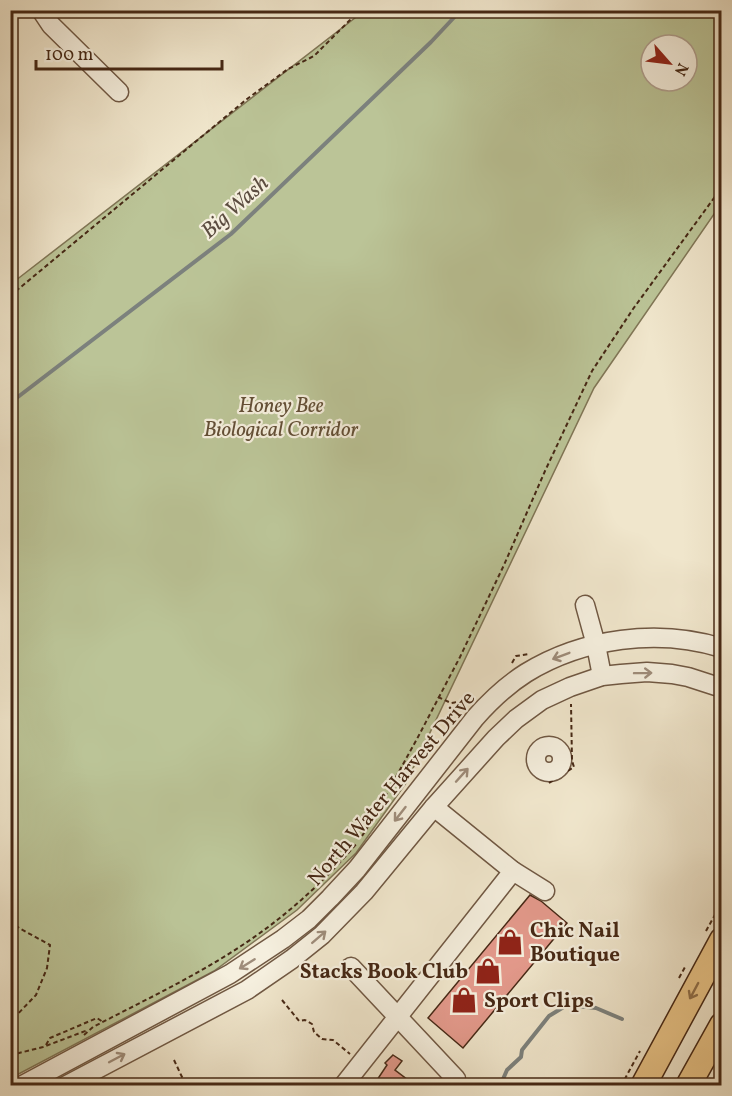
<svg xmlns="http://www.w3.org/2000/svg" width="732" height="1096" viewBox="0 0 732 1096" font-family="Vollkorn,serif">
<rect width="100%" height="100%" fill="#f0e6cc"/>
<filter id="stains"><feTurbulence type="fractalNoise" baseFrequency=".00333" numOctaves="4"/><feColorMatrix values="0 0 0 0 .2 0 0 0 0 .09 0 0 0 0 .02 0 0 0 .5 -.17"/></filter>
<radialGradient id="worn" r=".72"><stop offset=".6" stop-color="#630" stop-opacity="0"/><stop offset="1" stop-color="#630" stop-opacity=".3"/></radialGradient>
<path fill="#bbc497" stroke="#807656" stroke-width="1.5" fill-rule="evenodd" d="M 364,11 L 721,11 L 721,204 L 594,388 L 406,783 L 356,853 L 297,910 L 214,971 L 11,1078 L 11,284 ZM 651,45 L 687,45 L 687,81 L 651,81 Z"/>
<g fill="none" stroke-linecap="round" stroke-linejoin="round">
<g stroke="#7c817d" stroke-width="4">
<path d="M 10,403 L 231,234 L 431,42 L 461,10"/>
<path d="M 500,1086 L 507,1070 L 521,1057 L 522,1050 L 549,1016 L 567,1005 L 596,1008 L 622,1019"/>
</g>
</g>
<g fill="#e3998b" stroke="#462815" stroke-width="1.5">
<path d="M 530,895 L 541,901 L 567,923 L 463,1048 L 428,1018 Z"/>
<path d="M 393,1055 L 402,1061 L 395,1070 L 416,1086 L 373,1086 L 387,1065 L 385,1063 Z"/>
</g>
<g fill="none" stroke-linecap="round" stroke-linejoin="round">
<g stroke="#705843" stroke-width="21">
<g id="minor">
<path d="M 41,10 L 51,25 L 119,92"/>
<path d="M 585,605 L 596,645 L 602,676"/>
<circle cx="549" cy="759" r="13"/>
<path d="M 434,807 L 513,871 L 545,891"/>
<path d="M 351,967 L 456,1079"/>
<path d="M 21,1086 L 230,974 L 283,939 L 309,919 L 330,898 L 357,869 L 475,718 C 490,701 507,685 526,673 C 583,638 658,628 722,648"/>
<path d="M 65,1086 L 247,990 L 292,959 L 322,935 L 364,892 L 434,807 L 496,738 L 516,719 L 542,700 L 570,687 L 602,676 L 621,674 L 647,672 L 672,674 L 688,677 L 722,688"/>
<path d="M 343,1086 L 513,871"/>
</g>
</g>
<g stroke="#462815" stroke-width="27">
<g id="major">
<path d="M 643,1086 L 722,940"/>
<path d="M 688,1086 L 722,1025"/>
</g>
</g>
<g stroke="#462815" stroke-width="2" stroke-dasharray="4.5 3" stroke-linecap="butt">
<path d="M 10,296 L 247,99 L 288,69 L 314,56 L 350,20 L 355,10"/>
<path d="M 512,663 L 516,656 L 529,654"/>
<path d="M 438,697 L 451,703 L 470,700"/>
<path d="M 549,783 L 574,767 L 572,761 L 571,704"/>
<path d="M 362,836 L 374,817 L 418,737 L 460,657 L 504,565 L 545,471 L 592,371 L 633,309 L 722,187"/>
<path d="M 10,920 L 19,928 L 50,945 L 47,968 L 36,995 L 10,1022"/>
<path d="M 706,931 L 722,902"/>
<path d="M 679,978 L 685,967"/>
<path d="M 282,1000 L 299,1021 L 305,1020 L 312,1024 L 314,1032 L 322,1039 L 333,1040 L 350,1054"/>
<path d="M 84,1035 L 93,1027 C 143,1001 194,977 241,946 C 284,918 324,882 357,843"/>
<path d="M 46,1045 L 50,1038 L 97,1018 L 103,1022"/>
<path d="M 10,1053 L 15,1054 L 43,1047 L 88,1030"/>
<path d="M 174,1060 L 182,1077 L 188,1083 L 195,1082 L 199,1086"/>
<path d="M 621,1086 L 640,1051"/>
</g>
<use href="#minor" stroke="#f5efde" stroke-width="18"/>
<use href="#major" stroke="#e8c386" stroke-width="24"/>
</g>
<defs><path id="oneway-shaft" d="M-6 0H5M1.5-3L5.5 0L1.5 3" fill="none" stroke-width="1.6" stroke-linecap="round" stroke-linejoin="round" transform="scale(1.5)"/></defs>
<g stroke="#9e8c7a">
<use href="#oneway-shaft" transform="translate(561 656) rotate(159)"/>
<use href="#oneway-shaft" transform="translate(643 673) rotate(-1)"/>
<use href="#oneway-shaft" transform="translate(462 775) rotate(-48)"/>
<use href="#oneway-shaft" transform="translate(400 814) rotate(128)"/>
<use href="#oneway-shaft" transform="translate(319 937) rotate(-41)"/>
<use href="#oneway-shaft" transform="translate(247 964) rotate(148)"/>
<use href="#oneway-shaft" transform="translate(117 1058) rotate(-28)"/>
</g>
<use stroke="#8f6e48" href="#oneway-shaft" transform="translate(694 991) rotate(118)"/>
<defs>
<g id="shop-bare" transform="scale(2.07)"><path d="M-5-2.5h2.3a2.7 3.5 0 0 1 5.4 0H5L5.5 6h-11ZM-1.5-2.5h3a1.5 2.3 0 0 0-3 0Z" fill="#8f2418" stroke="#f5efde" stroke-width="2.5" paint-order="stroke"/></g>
</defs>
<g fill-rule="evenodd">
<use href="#shop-bare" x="510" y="942"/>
<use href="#shop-bare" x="488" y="971"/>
<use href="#shop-bare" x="464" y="1000"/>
</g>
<g text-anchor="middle" stroke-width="4.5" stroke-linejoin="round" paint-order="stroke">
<g font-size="21" font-style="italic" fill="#634f36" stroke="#f5efde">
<text x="281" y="412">Honey Bee<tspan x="281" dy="24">Biological Corridor</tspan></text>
</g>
<g font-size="21" fill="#462815" stroke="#f5efde">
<text transform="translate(391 788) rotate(-50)" y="7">North Water Harvest Drive</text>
</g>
<g font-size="21" font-weight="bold" fill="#462815" stroke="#f5efde" text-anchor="start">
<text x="530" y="937">Chic Nail<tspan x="530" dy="24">Boutique</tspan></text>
<text x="468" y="978" text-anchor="end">Stacks Book Club</text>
<text x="484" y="1007">Sport Clips</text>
</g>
<g font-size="22" font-style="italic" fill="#5c4d40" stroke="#f5efde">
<text transform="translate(234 206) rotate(-42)" y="8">Big Wash</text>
</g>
</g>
<rect width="732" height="1096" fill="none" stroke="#f0e6cc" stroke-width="36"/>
<rect x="12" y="12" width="708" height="1072" fill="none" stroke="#462815" stroke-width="3"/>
<rect x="18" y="18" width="696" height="1060" fill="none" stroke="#462815" stroke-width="1.5"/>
<g transform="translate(669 63) rotate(118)"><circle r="28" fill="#f5efde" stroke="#af9f8e" stroke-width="1.5"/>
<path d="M0-4.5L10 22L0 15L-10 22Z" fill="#8f2418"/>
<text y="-9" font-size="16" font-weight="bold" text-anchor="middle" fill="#462815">N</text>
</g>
<path d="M36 60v9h186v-9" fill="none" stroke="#462815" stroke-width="3"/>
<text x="45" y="60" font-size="18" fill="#462815" stroke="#f5efde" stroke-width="4.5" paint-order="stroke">100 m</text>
<rect width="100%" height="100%" filter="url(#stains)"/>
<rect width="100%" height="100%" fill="url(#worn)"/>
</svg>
